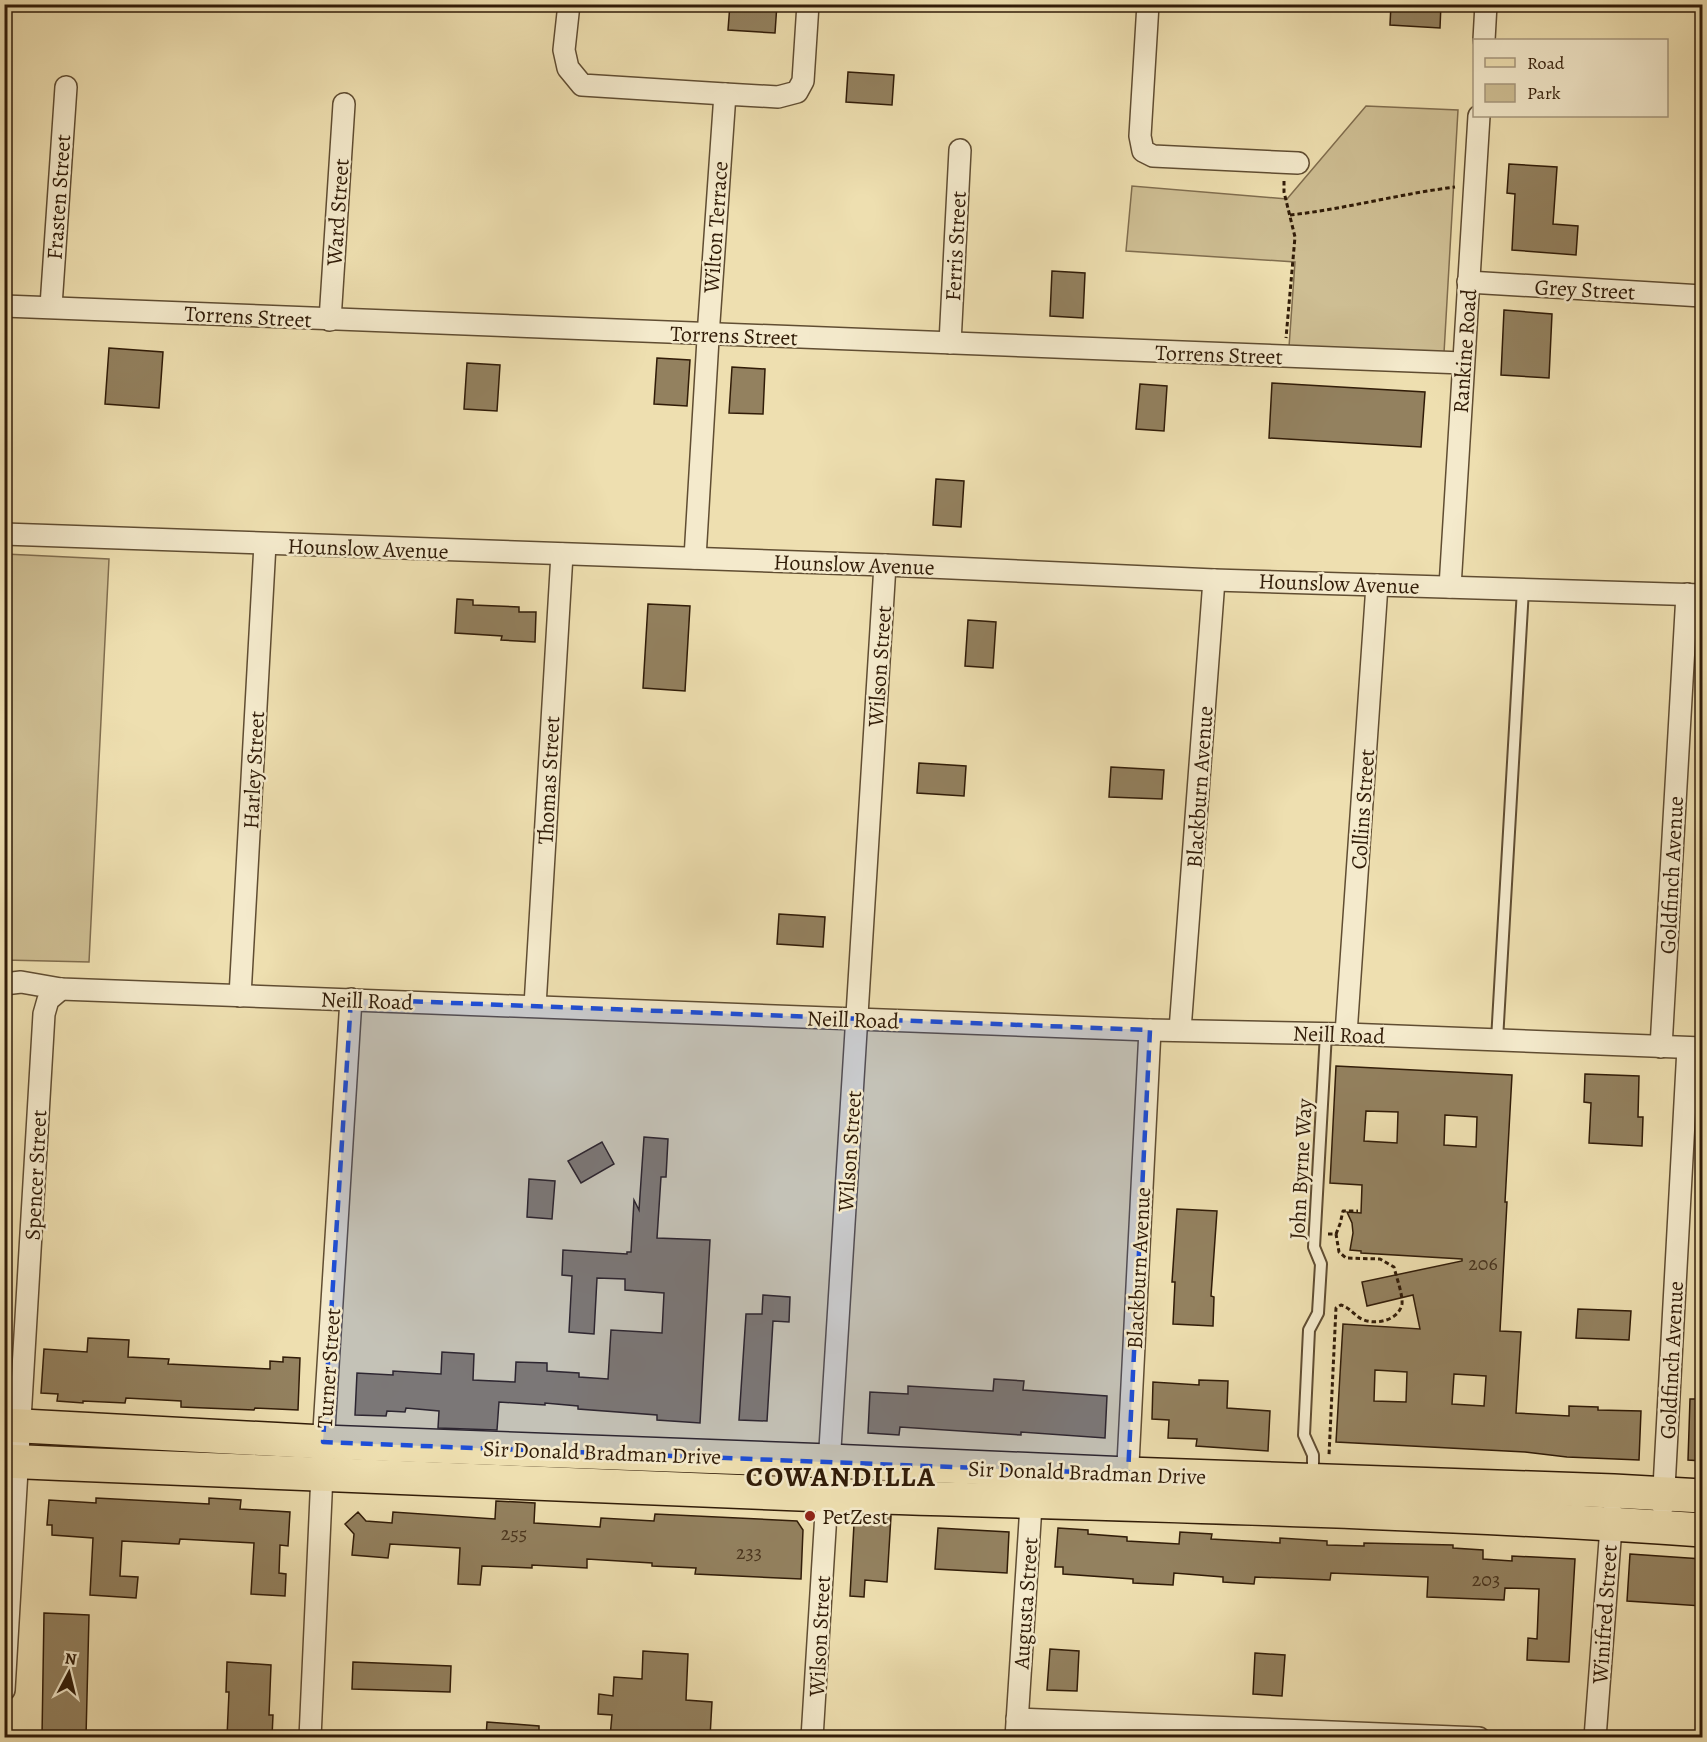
<svg xmlns="http://www.w3.org/2000/svg" width="1707" height="1742" viewBox="0 0 1707 1742" font-family="Alegreya,serif">
<rect width="100%" height="100%" fill="#eedfb0"/>
<filter id="stains"><feTurbulence type="fractalNoise" baseFrequency=".00333" numOctaves="4"/><feColorMatrix values="0 0 0 0 .2 0 0 0 0 .09 0 0 0 0 .02 0 0 0 .5 -.17"/></filter>
<radialGradient id="worn" r=".72"><stop offset=".6" stop-color="#630" stop-opacity="0"/><stop offset="1" stop-color="#630" stop-opacity=".3"/></radialGradient>
<g fill="#cebe93" stroke="#806d4e" stroke-width="1.5">
<path d="M 1366,106 L 1458,110 L 1444,353 L 1289,347 L 1295,262 L 1126,251 L 1132,186 L 1287,199 Z"/>
<path d="M 5,554 L 109,559 L 89,962 L 5,960 Z"/>
</g>
<g fill="#93815f" stroke="#311c08" stroke-width="1.5" fill-rule="evenodd">
<path d="M 730,4 L 777,4 L 775,33 L 728,30 Z"/>
<path d="M 1391,4 L 1441,4 L 1440,28 L 1390,25 Z"/>
<path d="M 848,72 L 894,75 L 892,105 L 846,102 Z"/>
<path d="M 1509,164 L 1557,167 L 1553,224 L 1578,226 L 1576,255 L 1512,250 L 1515,194 L 1507,193 Z"/>
<path d="M 1052,271 L 1085,273 L 1083,318 L 1050,316 Z"/>
<path d="M 1504,310 L 1552,314 L 1549,378 L 1501,375 Z"/>
<path d="M 109,348 L 163,352 L 159,408 L 105,404 Z"/>
<path d="M 657,358 L 690,360 L 687,406 L 654,404 Z"/>
<path d="M 467,363 L 500,365 L 497,411 L 464,409 Z"/>
<path d="M 732,367 L 765,369 L 763,414 L 729,413 Z"/>
<path d="M 1272,383 L 1425,392 L 1421,447 L 1269,438 Z"/>
<path d="M 1140,384 L 1167,386 L 1164,431 L 1136,429 Z"/>
<path d="M 936,479 L 964,481 L 961,527 L 933,525 Z"/>
<path d="M 457,599 L 473,600 L 473,605 L 519,607 L 519,612 L 536,612 L 535,642 L 501,640 L 502,636 L 455,633 Z"/>
<path d="M 648,604 L 690,606 L 685,691 L 643,688 Z"/>
<path d="M 968,620 L 996,622 L 993,668 L 965,666 Z"/>
<path d="M 919,763 L 966,766 L 964,796 L 917,793 Z"/>
<path d="M 1111,767 L 1164,770 L 1162,799 L 1109,797 Z"/>
<path d="M 779,914 L 825,917 L 823,947 L 777,944 Z"/>
<path d="M 1336,1066 L 1512,1075 L 1505,1202 L 1507,1202 L 1500,1331 L 1521,1332 L 1516,1413 L 1569,1416 L 1569,1406 L 1598,1407 L 1598,1410 L 1641,1411 L 1639,1460 L 1567,1457 L 1525,1452 L 1336,1442 L 1343,1324 L 1420,1329 L 1413,1295 L 1367,1306 L 1362,1282 L 1462,1261 L 1462,1259 L 1361,1253 L 1361,1251 L 1350,1250 L 1353,1233 L 1352,1223 L 1347,1212 L 1361,1213 L 1362,1185 L 1330,1183 ZM 1366,1111 L 1398,1112 L 1397,1143 L 1364,1141 ZM 1445,1115 L 1477,1117 L 1476,1147 L 1444,1145 ZM 1375,1370 L 1407,1372 L 1406,1402 L 1374,1401 ZM 1454,1374 L 1486,1376 L 1484,1406 L 1452,1404 Z"/>
<path d="M 1585,1074 L 1639,1076 L 1638,1117 L 1643,1117 L 1642,1146 L 1589,1143 L 1591,1103 L 1584,1102 Z"/>
<path d="M 644,1137 L 668,1139 L 666,1177 L 661,1177 L 657,1238 L 710,1240 L 700,1423 L 657,1420 L 657,1415 L 578,1409 L 578,1406 L 545,1403 L 545,1405 L 499,1402 L 497,1430 L 438,1428 L 439,1411 L 406,1408 L 405,1412 L 387,1411 L 386,1416 L 355,1415 L 357,1373 L 393,1375 L 393,1371 L 441,1374 L 442,1352 L 474,1354 L 473,1380 L 515,1382 L 516,1362 L 547,1363 L 547,1371 L 579,1373 L 579,1377 L 608,1379 L 611,1330 L 662,1333 L 664,1293 L 625,1290 L 625,1279 L 597,1278 L 594,1334 L 569,1332 L 572,1276 L 562,1275 L 563,1250 L 627,1254 L 627,1252 L 631,1252 L 634,1200 L 639,1210 Z"/>
<path d="M 602,1142 L 614,1164 L 581,1183 L 568,1161 Z"/>
<path d="M 529,1179 L 555,1181 L 552,1219 L 527,1217 Z"/>
<path d="M 1177,1209 L 1217,1211 L 1211,1296 L 1214,1297 L 1213,1326 L 1173,1324 L 1175,1282 L 1172,1282 Z"/>
<path d="M 763,1295 L 790,1297 L 789,1322 L 773,1321 L 767,1421 L 739,1420 L 746,1314 L 762,1314 Z"/>
<path d="M 1578,1309 L 1631,1311 L 1629,1340 L 1576,1338 Z"/>
<path d="M 88,1338 L 129,1340 L 128,1357 L 169,1359 L 168,1364 L 270,1369 L 270,1361 L 283,1362 L 283,1357 L 300,1358 L 298,1410 L 255,1408 L 254,1410 L 181,1407 L 181,1401 L 126,1398 L 125,1403 L 83,1401 L 83,1403 L 57,1401 L 58,1394 L 41,1393 L 44,1349 L 87,1352 Z"/>
<path d="M 994,1379 L 1024,1381 L 1023,1390 L 1107,1396 L 1105,1438 L 1021,1432 L 1021,1435 L 900,1427 L 899,1435 L 868,1433 L 870,1392 L 908,1394 L 908,1386 L 993,1391 Z"/>
<path d="M 1199,1380 L 1228,1381 L 1227,1408 L 1270,1411 L 1268,1451 L 1196,1446 L 1197,1439 L 1168,1438 L 1169,1420 L 1152,1419 L 1153,1382 L 1199,1385 Z"/>
<path d="M 1690,1399 L 1702,1399 L 1702,1461 L 1688,1460 Z"/>
<path d="M 96,1498 L 209,1504 L 209,1498 L 241,1500 L 240,1509 L 290,1512 L 288,1546 L 280,1545 L 279,1573 L 286,1574 L 285,1596 L 251,1594 L 254,1543 L 180,1539 L 179,1544 L 122,1541 L 120,1576 L 138,1577 L 136,1598 L 90,1595 L 93,1538 L 52,1535 L 52,1525 L 47,1525 L 49,1500 L 96,1503 Z"/>
<path d="M 496,1501 L 535,1503 L 534,1523 L 600,1527 L 601,1518 L 654,1521 L 655,1514 L 797,1521 L 803,1530 L 801,1579 L 695,1574 L 696,1568 L 652,1566 L 652,1563 L 587,1559 L 587,1568 L 532,1565 L 532,1568 L 482,1566 L 480,1585 L 458,1584 L 460,1548 L 390,1544 L 388,1558 L 352,1555 L 354,1534 L 345,1524 L 358,1512 L 366,1521 L 392,1523 L 393,1512 L 495,1519 Z"/>
<path d="M 864,1515 L 891,1516 L 887,1582 L 865,1580 L 864,1597 L 850,1596 L 854,1524 Z"/>
<path d="M 938,1528 L 1009,1532 L 1007,1573 L 935,1569 Z"/>
<path d="M 1058,1528 L 1088,1530 L 1088,1534 L 1127,1537 L 1127,1541 L 1179,1544 L 1180,1532 L 1212,1534 L 1211,1539 L 1264,1542 L 1280,1543 L 1280,1538 L 1327,1541 L 1327,1545 L 1364,1546 L 1364,1543 L 1453,1545 L 1453,1548 L 1483,1550 L 1483,1559 L 1512,1561 L 1512,1556 L 1575,1559 L 1569,1662 L 1527,1660 L 1528,1638 L 1537,1639 L 1539,1589 L 1505,1588 L 1504,1600 L 1427,1597 L 1428,1577 L 1331,1573 L 1330,1580 L 1255,1577 L 1254,1584 L 1223,1582 L 1223,1577 L 1174,1573 L 1173,1585 L 1133,1583 L 1133,1579 L 1063,1574 L 1063,1567 L 1055,1567 Z"/>
<path d="M 1630,1554 L 1702,1559 L 1702,1606 L 1627,1601 Z"/>
<path d="M 44,1613 L 89,1615 L 86,1737 L 42,1736 Z"/>
<path d="M 1050,1649 L 1079,1651 L 1077,1691 L 1047,1690 Z"/>
<path d="M 643,1651 L 688,1654 L 686,1700 L 712,1702 L 710,1737 L 685,1736 L 685,1737 L 610,1737 L 612,1715 L 598,1714 L 599,1694 L 613,1696 L 614,1677 L 642,1679 Z"/>
<path d="M 1255,1653 L 1285,1655 L 1282,1696 L 1253,1694 Z"/>
<path d="M 227,1662 L 271,1665 L 269,1715 L 273,1715 L 272,1737 L 227,1737 L 229,1692 L 226,1692 Z"/>
<path d="M 353,1662 L 451,1666 L 450,1692 L 352,1689 Z"/>
<path d="M 487,1722 L 539,1726 L 539,1737 L 486,1737 Z"/>
</g>
<g fill="none" stroke-linecap="round" stroke-linejoin="round">
<g stroke="#604d32" stroke-width="14">
<g id="lane">
<path d="M 1497,1040 L 1523,589"/>
<path d="M 1313,1477 L 1313,1455 L 1304,1435 L 1309,1330 L 1318,1313 L 1321,1264 L 1314,1247 L 1326,1033"/>
</g>
</g>
<g stroke="#604d32" stroke-width="24">
<g id="street">
<path d="M 569,4 L 564,50 L 568,68 L 582,85 L 725,94"/>
<path d="M 1148,4 L 1140,136 L 1143,151 L 1153,156 L 1298,163"/>
<path d="M 1484,40 L 1486,4"/>
<path d="M 1468,282 L 1702,296"/>
<path d="M 4,306 L 1463,363"/>
<path d="M 51,306 L 66,87"/>
<path d="M 330,320 L 344,104"/>
<path d="M 950,343 L 960,150"/>
<path d="M 4,534 L 885,565 L 1214,580 L 1702,595"/>
<path d="M 695,558 L 709,322 L 725,94 L 778,97 L 797,92 L 803,81 L 808,4"/>
<path d="M 1450,587 L 1479,116"/>
<path d="M 4,984 L 21,982 L 61,989 L 1150,1030 L 1346,1034 L 1702,1048"/>
<path d="M 240,996 L 265,544"/>
<path d="M 535,1006 L 562,554"/>
<path d="M 1180,1030 L 1214,580"/>
<path d="M 1346,1034 L 1377,585"/>
<path d="M 1661,1047 L 1687,594"/>
<path d="M 1127,1484 L 1150,1030"/>
<path d="M 1663,1506 L 1688,1048"/>
<path d="M 4,1690 L 44,1014 L 48,1000 L 61,989"/>
<path d="M 1017,1719 L 1479,1738"/>
<path d="M 310,1738 L 324,1430 L 351,999"/>
<path d="M 812,1738 L 885,565"/>
<path d="M 1016,1738 L 1032,1490"/>
<path d="M 1595,1738 L 1612,1514"/>
</g>
</g>
<g stroke="#311c08" stroke-width="36">
<g id="primary">
<path d="M 4,1425 L 323,1442 L 830,1461 L 1128,1474 L 1614,1491 L 1702,1496"/>
<path d="M 4,1461 C 286,1473 568,1487 849,1496 C 1134,1505 1419,1510 1702,1530"/>
</g>
</g>
<g stroke="#311c08" stroke-width="3" stroke-dasharray="4.5 3" stroke-linecap="butt">
<path d="M 1284,181 L 1284,192 L 1295,237 L 1286,338"/>
<path d="M 1290,215 C 1345,209 1399,194 1455,187"/>
<path d="M 1328,1234 L 1336,1234 L 1339,1252 L 1346,1258 L 1380,1259 L 1394,1267 C 1396,1276 1403,1295 1402,1304 C 1399,1320 1377,1325 1364,1320 C 1355,1317 1351,1308 1341,1305 L 1336,1308 L 1329,1455"/>
<path d="M 1336,1234 L 1340,1224 L 1343,1211 L 1358,1211"/>
</g>
<use href="#lane" stroke="#f4eacc" stroke-width="10"/>
<use href="#street" stroke="#f4eacc" stroke-width="21"/>
<use href="#primary" stroke="#eedfb0" stroke-width="33"/>
</g>
<path fill="#1d4ed8" fill-opacity="0.2" stroke="#1d4ed8" stroke-width="4.5" stroke-dasharray="12 8" stroke-linejoin="round" d="M 351,999 L 1150,1030 L 1128,1474 L 323,1442 Z"/>
<circle fill="#8f2418" stroke="#f4eacc" stroke-width="2" cx="810" cy="1516" r="6"/>
<g text-anchor="middle" stroke-width="5" stroke-linejoin="round" paint-order="stroke">
<g font-size="20" fill="#4a351e">
<text x="1483" y="1270">206</text>
<text x="514" y="1540">255</text>
<text x="749" y="1559">233</text>
<text x="1486" y="1586">203</text>
</g>
<g font-size="22" fill="#311c08" stroke="#f4eacc">
<text transform="translate(58 197) rotate(-86)" y="8">Frasten Street</text>
<text transform="translate(337 212) rotate(-86)" y="8">Ward Street</text>
<text transform="translate(715 227) rotate(-86)" y="8">Wilton Terrace</text>
<text transform="translate(955 246) rotate(-87)" y="8">Ferris Street</text>
<text transform="translate(1585 289) rotate(3)" y="8">Grey Street</text>
<text transform="translate(248 316) rotate(3)" y="8">Torrens Street</text>
<text transform="translate(734 335) rotate(2)" y="8">Torrens Street</text>
<text transform="translate(1464 351) rotate(-86)" y="8">Rankine Road</text>
<text transform="translate(1219 354) rotate(2)" y="8">Torrens Street</text>
<text transform="translate(368 548) rotate(2)" y="8">Hounslow Avenue</text>
<text transform="translate(854 564) rotate(2)" y="8">Hounslow Avenue</text>
<text transform="translate(1339 583) rotate(2)" y="8">Hounslow Avenue</text>
<text transform="translate(879 666) rotate(-86)" y="8">Wilson Street</text>
<text transform="translate(253 770) rotate(-87)" y="8">Harley Street</text>
<text transform="translate(548 780) rotate(-87)" y="8">Thomas Street</text>
<text transform="translate(1199 787) rotate(-86)" y="8">Blackburn Avenue</text>
<text transform="translate(1362 809) rotate(-86)" y="8">Collins Street</text>
<text transform="translate(1671 875) rotate(-87)" y="8">Goldfinch Avenue</text>
<text transform="translate(367 1000) rotate(2)" y="8">Neill Road</text>
<text transform="translate(853 1019) rotate(2)" y="8">Neill Road</text>
<text transform="translate(1339 1034) rotate(2)" y="8">Neill Road</text>
<text transform="translate(849 1151) rotate(-86)" y="8">Wilson Street</text>
<text transform="translate(1300 1169) rotate(-87)" y="8">John Byrne Way</text>
<text transform="translate(35 1175) rotate(-87)" y="8">Spencer Street</text>
<text transform="translate(1138 1268) rotate(-87)" y="8">Blackburn Avenue</text>
<text transform="translate(1671 1360) rotate(-87)" y="8">Goldfinch Avenue</text>
<text transform="translate(328 1368) rotate(-86)" y="8">Turner Street</text>
<text transform="translate(602 1452) rotate(2)" y="8">Sir Donald Bradman Drive</text>
<text transform="translate(1087 1472) rotate(2)" y="8">Sir Donald Bradman Drive</text>
<text transform="translate(1025 1603) rotate(-86)" y="8">Augusta Street</text>
<text transform="translate(1604 1614) rotate(-86)" y="8">Winifred Street</text>
<text transform="translate(819 1636) rotate(-87)" y="8">Wilson Street</text>
</g>
<g font-size="22" fill="#311c08" stroke="#f4eacc" text-anchor="start">
<text x="822" y="1524">PetZest</text>
</g>
<g font-size="28" font-weight="bold" letter-spacing="1.5" fill="#311c08" stroke="#f4eacc">
<text x="841" y="1486">COWANDILLA</text>
</g>
</g>
<rect width="1707" height="1742" fill="none" stroke="#eedfb0" stroke-width="24"/>
<rect x="6" y="6" width="1695" height="1730" fill="none" stroke="#311c08" stroke-width="3"/>
<rect x="12" y="12" width="1683" height="1718" fill="none" stroke="#311c08" stroke-width="1.5"/>
<rect x="1473" y="39" width="195" height="78" fill="#f4eacc" stroke="#a6987e" stroke-width="1.5"/>
<rect x="1485" y="58" width="30" height="9" fill="#eedfb0" stroke="#a6987e" stroke-width="1.5"/>
<text x="1527" y="69" font-size="18" fill="#311c08">Road</text>
<rect x="1485" y="84" width="30" height="18" fill="#cebe93" stroke="#a6987e" stroke-width="1.5"/>
<text x="1527" y="99" font-size="18" fill="#311c08">Park</text>
<g transform="translate(69 1673) rotate(7)" stroke="#f4eacc" stroke-width="4.5" paint-order="stroke">
<path d="M0-4.5L10 22L0 15L-10 22Z" fill="#311c08"/>
<text y="-9" font-size="16" font-weight="bold" text-anchor="middle" fill="#311c08">N</text>
</g>
<rect width="100%" height="100%" filter="url(#stains)"/>
<rect width="100%" height="100%" fill="url(#worn)"/>
</svg>
